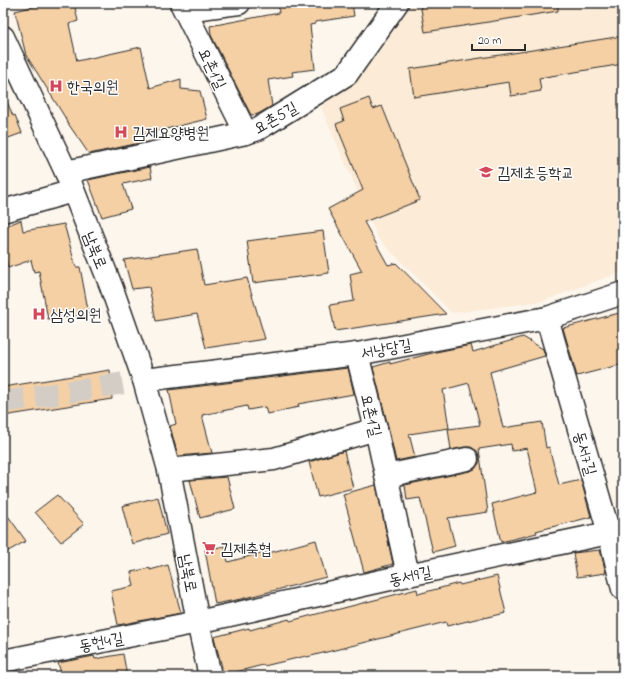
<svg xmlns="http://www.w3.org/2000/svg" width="626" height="679" viewBox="0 0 626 679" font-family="'Indie Flower','Poor Story',sans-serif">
<rect width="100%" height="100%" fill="#fdf6ed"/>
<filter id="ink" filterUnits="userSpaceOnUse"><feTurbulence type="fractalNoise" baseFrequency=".025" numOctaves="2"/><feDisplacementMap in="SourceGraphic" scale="8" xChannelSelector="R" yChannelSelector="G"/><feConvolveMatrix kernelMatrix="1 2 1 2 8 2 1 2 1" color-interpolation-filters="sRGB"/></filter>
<g filter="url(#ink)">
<path fill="#fbebd7" d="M 412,3 L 623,3 L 623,271 L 543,301 L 452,313 L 378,238 L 321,107 L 376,57 Z"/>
<g fill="#f5d0a5" stroke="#2b2b2b">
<path d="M 48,3 L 74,3 L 78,21 L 69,24 L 77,61 L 141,47 L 150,88 L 181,79 L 181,89 L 200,91 L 207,119 L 142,135 L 144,142 L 89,154 L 65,119 L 66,119 L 26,55 L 15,11 Z"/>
<path d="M 292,3 L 352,3 L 354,16 L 315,22 L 315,24 L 310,25 L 315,69 L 292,72 L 293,76 L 268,80 L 272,106 L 258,114 L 251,115 L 211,35 L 210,26 L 279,13 L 278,5 Z"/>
<path d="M 420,3 L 558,3 L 558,11 L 425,32 Z"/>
<path d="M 623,36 L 623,64 L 539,78 L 541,91 L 511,96 L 509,82 L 414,97 L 410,69 Z"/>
<path d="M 3,92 L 13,116 L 15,115 L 22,133 L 3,140 Z"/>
<path d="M 369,98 L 373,109 L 382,106 L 420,200 L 364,222 L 388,265 L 396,263 L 446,314 L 335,331 L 330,305 L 354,301 L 350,274 L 362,271 L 328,209 L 363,190 L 336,124 L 344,121 L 340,109 Z"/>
<path d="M 150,167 L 152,178 L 123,184 L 131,209 L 102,217 L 88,180 Z"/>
<path d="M 21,220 L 23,231 L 64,224 L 76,267 L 80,267 L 89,315 L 48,319 L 39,271 L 34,272 L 31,260 L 8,268 L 3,250 L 3,227 Z"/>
<path d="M 323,231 L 329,273 L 253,283 L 247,241 Z"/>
<path d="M 197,249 L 204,285 L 247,278 L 265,339 L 206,348 L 197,314 L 156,321 L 149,287 L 132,289 L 124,260 Z"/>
<path d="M 623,312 L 623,364 L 577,376 L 563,328 Z"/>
<path d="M 523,337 L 543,349 L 545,356 L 490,372 L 503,428 L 542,422 L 546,448 L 549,447 L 559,485 L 581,480 L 591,517 L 536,531 L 537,533 L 501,542 L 492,504 L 537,492 L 527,448 L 512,451 L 511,444 L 479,449 L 488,512 L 448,518 L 455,546 L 433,552 L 420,498 L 407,500 L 405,485 L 470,471 L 475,469 L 479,463 L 479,456 L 477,451 L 471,447 L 464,447 L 451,450 L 448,429 L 480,425 L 469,383 L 443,390 L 449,428 L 409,434 L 415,457 L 396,461 L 388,426 L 373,367 L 390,362 L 390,364 L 436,352 L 471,345 L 473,352 Z"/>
<path d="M 348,368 L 354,394 L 298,404 L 299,407 L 284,410 L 284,411 L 267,414 L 265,407 L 248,410 L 247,406 L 202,415 L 212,453 L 178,456 L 170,426 L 176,424 L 169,390 Z"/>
<path d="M 110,370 L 112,399 L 3,416 L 3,387 Z"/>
<path d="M 344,451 L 353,488 L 318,497 L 309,462 Z"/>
<path d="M 227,477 L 235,509 L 200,518 L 190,480 Z"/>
<path d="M 376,485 L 393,564 L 364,572 L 343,494 Z"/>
<path d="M 57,495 L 84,524 L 61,542 L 35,512 Z"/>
<path d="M 158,497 L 167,534 L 132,544 L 122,506 Z"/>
<path d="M 3,509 L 26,541 L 3,554 Z"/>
<path d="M 316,540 L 326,577 L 280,589 L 241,599 L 215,604 L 205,550 L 225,546 L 228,562 L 265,552 L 265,554 Z"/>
<path d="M 600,550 L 606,573 L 577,577 L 573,553 Z"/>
<path d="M 168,565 L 181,613 L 118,625 L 111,591 L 134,586 L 131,572 L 150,568 L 150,570 Z"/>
<path d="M 497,576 L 506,613 L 484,618 L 484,617 L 447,626 L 446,622 L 307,657 L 306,656 L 264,666 L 263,665 L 224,675 L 214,637 L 249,628 L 250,630 L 289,619 L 290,621 L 332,610 L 332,611 L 417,589 L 418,594 L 459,583 L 460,585 Z"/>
<path d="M 123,654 L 127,676 L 62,676 L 58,663 L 94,656 L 95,659 Z"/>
</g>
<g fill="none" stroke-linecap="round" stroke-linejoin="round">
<path stroke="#d3cdc6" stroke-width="22" stroke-dasharray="22 11" stroke-linecap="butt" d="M 3,402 L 144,380"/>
<g stroke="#2b2b2b" stroke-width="25">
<g id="minor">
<path d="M 181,3 L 246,133"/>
<path d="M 185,10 L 239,3"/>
<path d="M 66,172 L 246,133 L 258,129 L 347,74 L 397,3"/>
<path d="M 3,211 L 73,191"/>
<path d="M 547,318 L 609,533 L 623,589"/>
<path d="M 357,354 L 376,429 L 408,575"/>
<path d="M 144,380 L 357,354 L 547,318 L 623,293"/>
<path d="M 169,470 L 274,459 L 376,429"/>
<path d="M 386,476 L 467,459"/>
<path d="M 3,661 L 198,622 L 408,575 L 623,530"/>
</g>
</g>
<g stroke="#2b2b2b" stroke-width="25">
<path id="major" d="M 3,37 L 66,172 L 111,286 L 144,380 L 169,470 L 198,622 L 210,676"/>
</g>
<use href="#minor" stroke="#fff" stroke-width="22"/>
<use href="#major" stroke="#fff" stroke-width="22"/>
</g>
</g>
<defs>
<g id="hospital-bare" transform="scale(1.08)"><path d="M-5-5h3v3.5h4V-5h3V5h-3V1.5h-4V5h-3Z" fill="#d1495b" stroke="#fff" stroke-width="2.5" paint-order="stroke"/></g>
<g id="school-bare" transform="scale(1.08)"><path d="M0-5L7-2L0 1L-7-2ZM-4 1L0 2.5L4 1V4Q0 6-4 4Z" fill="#d1495b" stroke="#fff" stroke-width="2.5" paint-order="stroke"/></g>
<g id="supermarket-bare" transform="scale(1.08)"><path d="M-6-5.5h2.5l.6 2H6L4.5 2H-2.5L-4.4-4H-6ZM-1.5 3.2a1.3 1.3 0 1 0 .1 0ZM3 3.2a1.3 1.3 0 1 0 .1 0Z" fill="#d1495b" stroke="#fff" stroke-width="2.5" paint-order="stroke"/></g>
</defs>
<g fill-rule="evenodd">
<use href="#hospital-bare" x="56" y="86"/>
<use href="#hospital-bare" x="121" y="132"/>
<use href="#school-bare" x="486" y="172"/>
<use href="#hospital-bare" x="39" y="314"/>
<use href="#supermarket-bare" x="209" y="548"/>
</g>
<g text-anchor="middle" stroke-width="3" stroke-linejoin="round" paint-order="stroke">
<g font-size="16" fill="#2b2b2b" stroke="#fff">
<text transform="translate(213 68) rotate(64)" y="6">요촌1길</text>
<text transform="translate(275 117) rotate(-30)" y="6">요촌5길</text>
<text transform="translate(96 250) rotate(68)" y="6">남북로</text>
<text transform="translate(386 348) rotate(-11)" y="6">서낭당길</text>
<text transform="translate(372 415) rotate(76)" y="6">요촌1길</text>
<text transform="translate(586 453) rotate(74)" y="6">동서7길</text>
<text transform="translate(189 573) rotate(79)" y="6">남북로</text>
<text transform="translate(410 575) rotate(-12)" y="6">동서9길</text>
<text transform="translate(101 641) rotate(-11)" y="6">동헌4길</text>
</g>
<g font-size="16" fill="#2b2b2b" stroke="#fff" text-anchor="start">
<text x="67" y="92">한국의원</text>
<text x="132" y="138">김제요양병원</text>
<text x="497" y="178">김제초등학교</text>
<text x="50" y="320">삼성의원</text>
<text x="220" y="554">김제축협</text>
</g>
</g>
<rect width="626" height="679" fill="none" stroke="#fff" stroke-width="16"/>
<rect x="8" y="8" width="610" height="663" fill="none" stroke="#2b2b2b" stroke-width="1.5" filter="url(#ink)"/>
<path d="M472 44v6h53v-6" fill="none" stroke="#2b2b2b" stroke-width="2"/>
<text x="478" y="44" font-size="12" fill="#2b2b2b" stroke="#ffffff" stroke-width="3" paint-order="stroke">20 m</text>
</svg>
